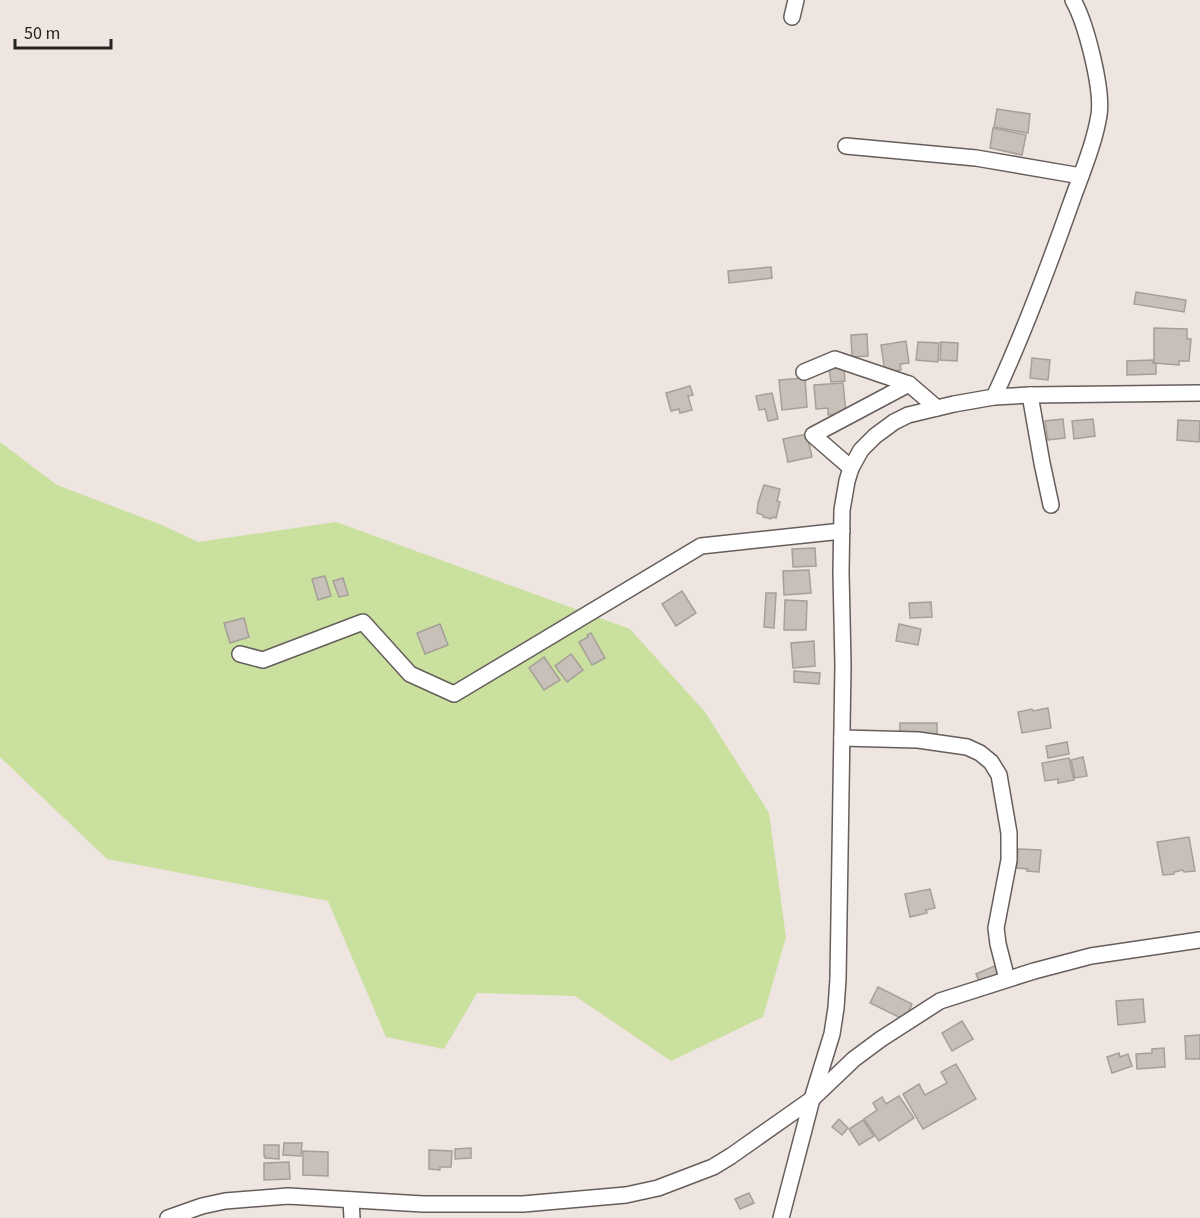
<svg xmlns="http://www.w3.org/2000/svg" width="1200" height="1218" viewBox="0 0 1200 1218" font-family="'Source Sans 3',sans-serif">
<rect width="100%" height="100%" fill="#eee4e0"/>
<path fill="#cae09e" d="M 0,442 L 57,485 L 162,525 L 198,542 L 336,522 L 630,629 L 705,712 L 769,813 L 786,937 L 763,1017 L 671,1061 L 575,996 L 477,993 L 444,1049 L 386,1037 L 328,901 L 107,859 L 0,757 Z"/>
<g fill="#c7c0b9" stroke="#a59f98" stroke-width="1.5">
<path d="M 997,109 L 1030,114 L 1028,133 L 994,127 Z"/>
<path d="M 993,128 L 1026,135 L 1022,155 L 990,148 Z"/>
<path d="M 771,267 L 772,278 L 729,283 L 728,271 Z"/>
<path d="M 1136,292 L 1186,300 L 1184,312 L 1134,304 Z"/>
<path d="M 1154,328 L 1187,329 L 1187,339 L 1191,339 L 1189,361 L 1179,361 L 1179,365 L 1154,363 Z"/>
<path d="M 867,334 L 868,356 L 852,357 L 851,335 Z"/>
<path d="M 906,341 L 909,363 L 900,364 L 901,370 L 885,372 L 881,345 Z"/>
<path d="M 918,342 L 939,343 L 938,362 L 916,360 Z"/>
<path d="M 941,342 L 958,343 L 957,361 L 940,360 Z"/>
<path d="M 1032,358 L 1050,360 L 1048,380 L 1030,378 Z"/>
<path d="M 1153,360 L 1153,363 L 1156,363 L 1156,374 L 1127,375 L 1127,361 Z"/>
<path d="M 844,368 L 845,381 L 831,382 L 829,369 Z"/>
<path d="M 805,378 L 807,407 L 782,410 L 779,380 Z"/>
<path d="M 843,383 L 846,413 L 828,415 L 828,408 L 816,409 L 814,385 Z"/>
<path d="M 690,386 L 693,395 L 688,396 L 692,410 L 680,413 L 679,409 L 671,411 L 666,393 Z"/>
<path d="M 772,393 L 778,419 L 768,421 L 765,409 L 759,410 L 756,396 Z"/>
<path d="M 1063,419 L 1065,438 L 1048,440 L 1045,421 Z"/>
<path d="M 1093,419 L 1095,436 L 1074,439 L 1072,421 Z"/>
<path d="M 1178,420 L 1200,421 L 1199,442 L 1177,440 Z"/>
<path d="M 807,434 L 812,457 L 788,462 L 783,439 Z"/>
<path d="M 764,485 L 780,489 L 777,501 L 780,502 L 776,518 L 772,517 L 771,519 L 763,517 L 763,515 L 757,513 L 758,503 Z"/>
<path d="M 815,548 L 816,566 L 793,567 L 792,549 Z"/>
<path d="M 809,570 L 811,593 L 784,595 L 783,571 Z"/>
<path d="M 325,576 L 331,596 L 318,600 L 312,579 Z"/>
<path d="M 343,578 L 348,595 L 339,597 L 333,581 Z"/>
<path d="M 682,591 L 696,613 L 676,626 L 662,604 Z"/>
<path d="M 766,593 L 776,593 L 774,628 L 764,627 Z"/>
<path d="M 785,600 L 807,601 L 806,630 L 784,630 Z"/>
<path d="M 931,602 L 932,617 L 910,618 L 909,603 Z"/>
<path d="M 244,618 L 249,637 L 230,643 L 224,623 Z"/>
<path d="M 440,624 L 448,645 L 425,654 L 417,633 Z"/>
<path d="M 899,624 L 921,629 L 918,645 L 896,641 Z"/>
<path d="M 591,633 L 605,658 L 592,665 L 579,642 L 588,637 L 587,635 Z"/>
<path d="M 814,641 L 815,666 L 793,668 L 791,643 Z"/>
<path d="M 571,654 L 583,670 L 567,682 L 555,666 Z"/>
<path d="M 544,657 L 560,680 L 544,690 L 529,668 Z"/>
<path d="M 794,671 L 820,673 L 819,684 L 794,682 Z"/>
<path d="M 1048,708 L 1051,728 L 1022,733 L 1018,712 L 1032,709 L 1033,711 Z"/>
<rect x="900" y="723" width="37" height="11"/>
<path d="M 1067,742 L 1069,754 L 1048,758 L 1046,746 Z"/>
<path d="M 1083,757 L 1087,776 L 1075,778 L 1071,760 Z"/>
<path d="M 1069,758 L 1074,780 L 1058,783 L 1058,779 L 1045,781 L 1042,763 Z"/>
<path d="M 1189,837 L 1195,871 L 1184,872 L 1183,870 L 1174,872 L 1174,874 L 1163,875 L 1157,842 Z"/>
<path d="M 1018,849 L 1041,850 L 1039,872 L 1027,871 L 1028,869 L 1017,868 Z"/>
<path d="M 930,889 L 935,908 L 926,910 L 927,913 L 910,917 L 905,894 Z"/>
<path d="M 997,965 L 1001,975 L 980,984 L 976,974 Z"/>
<path d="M 878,987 L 912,1004 L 905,1020 L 870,1003 Z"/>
<path d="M 1143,999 L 1145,1022 L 1118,1025 L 1116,1001 Z"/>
<path d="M 962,1021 L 973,1039 L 952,1051 L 942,1033 Z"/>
<path d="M 1200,1035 L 1200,1059 L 1186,1059 L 1185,1036 Z"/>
<path d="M 1164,1048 L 1165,1067 L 1137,1069 L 1136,1054 L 1152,1053 L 1152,1049 Z"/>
<path d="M 1119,1053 L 1120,1057 L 1128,1054 L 1132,1066 L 1112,1073 L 1107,1057 Z"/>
<path d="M 956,1064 L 976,1099 L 923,1129 L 903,1094 L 919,1084 L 925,1095 L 947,1083 L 941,1072 Z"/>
<path d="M 899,1096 L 914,1118 L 879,1141 L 864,1119 L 877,1110 L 873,1103 L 882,1097 L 886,1104 Z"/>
<path d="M 839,1119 L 848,1128 L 842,1135 L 832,1127 Z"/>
<path d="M 863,1120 L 874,1136 L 859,1145 L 849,1129 Z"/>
<path d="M 284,1143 L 302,1143 L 301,1156 L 283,1155 Z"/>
<path d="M 264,1145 L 279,1145 L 279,1159 L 265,1158 L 265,1156 L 264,1156 Z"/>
<path d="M 471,1148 L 471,1158 L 455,1159 L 455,1149 Z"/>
<path d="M 429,1150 L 452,1151 L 451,1167 L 440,1167 L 440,1170 L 429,1169 Z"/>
<path d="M 303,1151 L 328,1152 L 328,1176 L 303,1175 Z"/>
<path d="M 289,1162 L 290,1179 L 264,1180 L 264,1163 Z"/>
<path d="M 749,1193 L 754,1203 L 740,1209 L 735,1199 Z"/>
</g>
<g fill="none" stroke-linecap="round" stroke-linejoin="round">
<g stroke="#665e5b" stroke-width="18">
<g id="minor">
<path d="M 792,17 L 796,0"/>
<path d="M 846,146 L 976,158 L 1081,176"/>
<path d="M 804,372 L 835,359 L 909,384 L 937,408"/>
<path d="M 1030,395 L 1042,463 L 1051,505"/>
<path d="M 994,397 C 1023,335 1047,271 1070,206 C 1080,177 1094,146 1099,115 C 1103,89 1086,23 1073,0"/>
<path d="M 851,468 L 813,435 L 909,384"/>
<path d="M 240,654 L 263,660 L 363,622 L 410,674 L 454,694 L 701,546 L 842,531"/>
<path d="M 842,738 L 918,740 L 967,747 L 980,753 L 991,762 L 999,775 L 1009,833 L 1009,860 L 996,928 L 998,944 L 1007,979"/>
<path d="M 351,1200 L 352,1218"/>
<path d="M 168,1218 L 202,1206 L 225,1201 L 288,1196 L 423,1204 L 523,1204 L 626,1195 L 658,1188 L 713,1167 L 731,1156 L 812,1099 L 854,1059 L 881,1039 L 940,1001 L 1034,971 L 1091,956 L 1200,940"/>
<path d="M 781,1218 L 812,1099 L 832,1034 L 836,1008 L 838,979 L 843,665 L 841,572 L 842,510 L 847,481 L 851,468 L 861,450 L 875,436 L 894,422 L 908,415 L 954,404 L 994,397 L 1030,395 L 1200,393"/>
</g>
</g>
<use href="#minor" stroke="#fff" stroke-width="15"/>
</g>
<path d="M15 39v9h96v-9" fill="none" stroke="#252220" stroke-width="3"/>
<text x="24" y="39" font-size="18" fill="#252220" stroke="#eee4e0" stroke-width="4.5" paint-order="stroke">50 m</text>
</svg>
